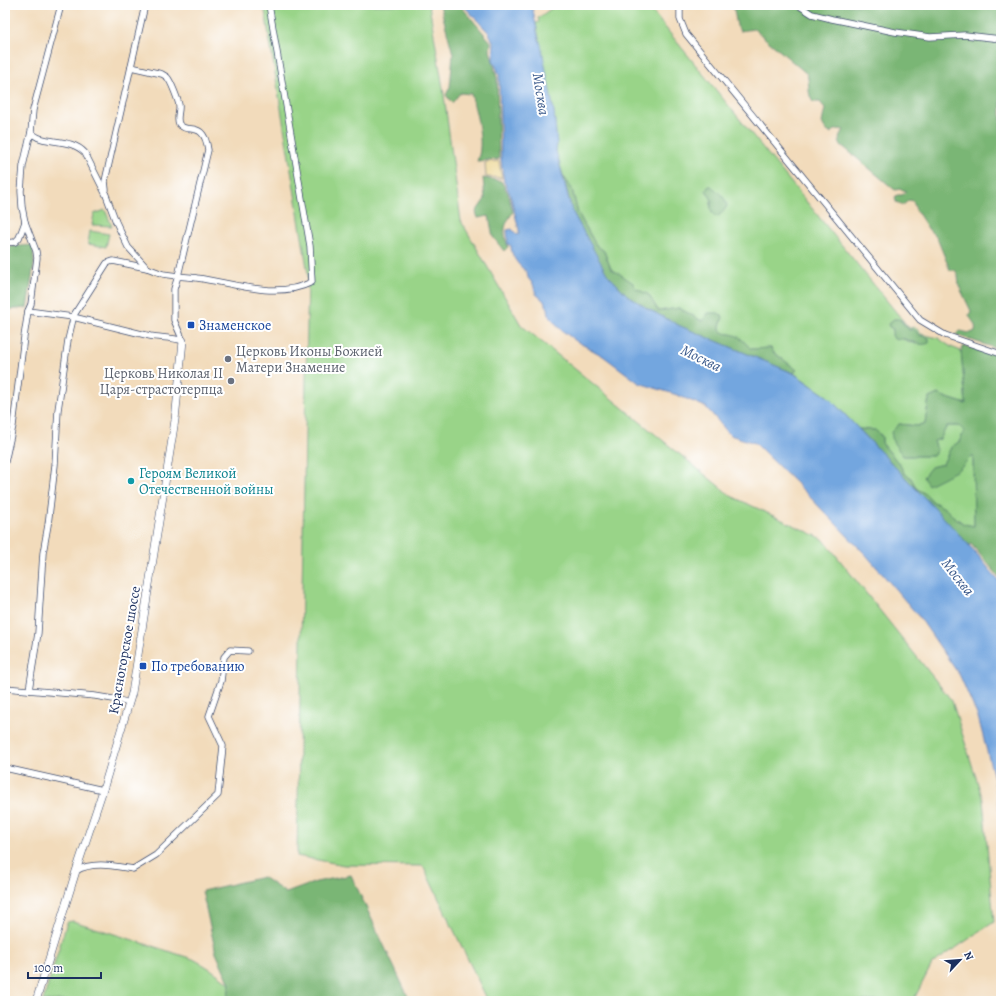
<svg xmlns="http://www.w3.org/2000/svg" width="1006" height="1006" viewBox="0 0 1006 1006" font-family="Alegreya,serif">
<rect width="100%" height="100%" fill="#fff"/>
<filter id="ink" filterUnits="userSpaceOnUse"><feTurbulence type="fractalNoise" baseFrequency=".025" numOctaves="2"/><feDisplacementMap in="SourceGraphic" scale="8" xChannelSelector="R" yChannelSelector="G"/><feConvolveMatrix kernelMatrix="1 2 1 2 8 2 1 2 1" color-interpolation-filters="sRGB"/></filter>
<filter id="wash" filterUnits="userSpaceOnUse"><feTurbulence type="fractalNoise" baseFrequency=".012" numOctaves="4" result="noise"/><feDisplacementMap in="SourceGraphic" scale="16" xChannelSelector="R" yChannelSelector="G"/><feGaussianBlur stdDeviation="0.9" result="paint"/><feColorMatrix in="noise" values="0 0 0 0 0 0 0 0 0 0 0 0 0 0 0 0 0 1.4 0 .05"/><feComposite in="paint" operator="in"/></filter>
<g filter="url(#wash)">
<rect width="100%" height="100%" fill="#f2dbbb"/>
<g fill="#99d488" stroke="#5a8273" fill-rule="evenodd">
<path d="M 264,5 L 429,5 L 443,88 L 461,221 L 521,325 L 731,496 L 823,539 L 952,701 L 983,800 L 994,922 L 932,964 L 913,1001 L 488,1001 L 423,866 L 344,865 L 297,856 L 308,274 Z"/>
<path d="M 556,5 L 647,5 L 909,328 L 915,327 L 921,334 L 938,338 L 951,347 L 961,351 L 966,404 L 947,398 L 938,394 L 929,398 L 925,423 L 917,426 L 899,424 L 903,456 L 933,456 L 937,450 L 934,441 L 940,439 L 947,426 L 959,426 L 965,431 L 959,442 L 951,448 L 943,464 L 931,467 L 958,470 L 973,454 L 974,526 L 964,524 L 953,516 L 946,509 L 932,501 L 927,495 L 916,488 L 911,478 L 904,473 L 900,465 L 882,443 L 882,436 L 875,430 L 859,429 L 828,397 L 794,373 L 797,370 L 773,352 L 771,348 L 751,349 C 747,345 743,340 739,338 C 727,330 714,339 723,317 L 702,321 L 679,308 L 659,311 L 648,295 L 635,288 L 620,274 L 611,269 L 604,251 L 596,245 L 578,213 L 572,189 L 563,175 L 556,151 L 557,144 L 554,112 L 536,23 L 539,22 L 538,18 ZM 709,186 L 717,217 L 710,205 L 712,200 L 706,190 ZM 894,319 L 901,320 L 909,330 L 914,329 L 919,335 L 929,338 L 916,344 L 892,335 L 893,329 L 888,324 Z"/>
<path d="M 105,210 L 112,226 L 92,225 L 94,214 Z"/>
<path d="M 90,231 L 109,234 L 106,247 L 88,244 Z"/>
<path d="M 73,921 L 193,959 C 207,966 218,974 230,984 L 227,1001 L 43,1001 L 67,922 Z"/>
</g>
<g fill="#7ab674" stroke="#4a7269">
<path d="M 440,5 L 460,5 L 491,42 L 490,50 L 497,78 L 499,159 L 477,161 C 485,144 476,112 471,94 L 460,93 L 452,103 L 446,95 L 450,87 L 453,54 Z"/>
<path d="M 733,5 L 1001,5 L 1001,350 L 956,335 L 959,331 C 965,331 969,335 975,331 C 977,323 971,321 969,315 L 971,311 L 959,286 L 958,275 L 955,270 L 950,270 L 937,238 L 929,230 L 916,210 L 913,201 L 909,200 L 903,205 L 896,202 L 895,197 L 897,195 L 902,195 L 905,193 L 906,191 L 901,189 L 895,190 L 840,144 C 838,137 840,135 844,130 C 838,128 835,130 830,133 L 826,130 L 822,123 L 825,108 L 820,102 L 813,102 C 807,94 810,84 807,74 L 754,29 L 740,31 L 737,26 Z"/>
<path d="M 563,175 L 572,189 L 578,213 L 596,245 L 604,251 L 611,269 L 620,274 L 633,283 L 635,288 L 649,295 L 658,311 L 679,308 L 702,321 L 708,313 L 719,313 L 723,317 C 714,339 727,330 739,337 C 743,340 747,345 751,349 L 771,348 L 773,352 L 797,370 L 793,373 L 680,326 L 648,309 L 627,295 L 607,274 L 600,263 L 572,211 Z"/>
<path d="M 483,178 L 501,181 L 508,193 L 513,212 C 503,227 503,231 508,247 L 504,251 L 493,237 L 489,216 L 478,218 L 476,212 L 485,199 Z"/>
<path d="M 709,186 L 711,186 C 718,192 725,196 727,206 C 725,210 721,214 717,217 C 710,214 710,206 712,200 L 706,190 Z"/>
<path d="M 33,245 L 34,264 L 27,308 L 5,310 L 5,247 Z"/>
<path d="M 894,319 L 899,319 L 909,330 L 914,329 L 919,335 L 929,338 L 929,343 C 919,347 913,341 904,339 C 900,338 899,341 894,339 L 892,335 L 893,329 L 889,327 L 888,324 Z"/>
<path d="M 964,346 L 1001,355 L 1001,579 L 971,544 L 969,545 L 859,429 L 875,430 L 882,437 L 882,443 L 900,465 L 904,473 L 911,478 L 916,488 L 927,495 L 932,501 L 946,509 L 953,516 L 964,524 L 974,526 L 973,455 L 958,470 L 928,485 L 923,477 L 931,467 L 943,464 L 951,447 L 959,442 L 964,431 L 959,426 L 947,426 L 940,439 L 934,441 L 937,450 L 933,456 L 903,456 L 893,442 L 891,432 L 899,424 L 917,426 L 925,423 L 929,398 L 938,394 L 947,398 L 966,404 L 961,351 Z"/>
<path d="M 351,875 L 410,1001 L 227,1001 L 230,984 L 216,953 L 202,891 L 263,877 L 286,893 L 316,882 Z"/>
</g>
<path fill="#eeda9e" stroke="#84847e" d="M 499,161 L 502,178 L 486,177 L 485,162 Z"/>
<path fill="#73a6df" stroke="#476a9e" d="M 463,5 L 532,5 L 538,36 L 541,45 L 554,112 L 557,144 L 556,151 L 572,211 L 607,274 L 627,295 L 648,309 L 680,326 L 793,373 L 828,397 L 943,517 L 977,554 L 999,581 L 1001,585 L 1001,821 L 994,778 L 978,717 L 960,676 L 920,618 L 867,556 L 804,491 L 755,443 L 730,435 L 706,407 L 677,395 L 639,383 L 603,356 L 576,341 L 560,329 L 549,315 L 548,308 L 543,300 L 536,294 L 533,284 L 528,278 L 527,272 C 519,266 511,257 511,246 L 508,244 L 507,230 L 512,229 L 517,235 L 519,234 L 519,230 L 510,194 L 504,182 L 501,160 L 499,74 L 493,60 L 494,44 L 489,33 Z"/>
</g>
<g filter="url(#ink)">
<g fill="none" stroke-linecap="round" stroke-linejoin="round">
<g stroke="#3b496c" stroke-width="7">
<g id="minor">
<path d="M 61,5 L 33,110 L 31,132 C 42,146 70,136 85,153 L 106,195 L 116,222 L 128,247 L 147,268 L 163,274 L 178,276 L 208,150 C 204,119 187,135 179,124 C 176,118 180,111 179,105 C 178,100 171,81 167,77 L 162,74 L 131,67"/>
<path d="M 680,5 L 680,19 L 686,34 L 920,320 L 945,335 L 1001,354"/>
<path d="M 798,5 L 812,14 L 832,19 L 895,32 L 930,37 L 965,35 L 1001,39"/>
<path d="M 106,190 L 105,181 L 145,5"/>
<path d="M 5,243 L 15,242 L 19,238 L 25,222"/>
<path d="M 28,311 L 73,317 L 150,336 C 161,338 173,337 183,341"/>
<path d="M 183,341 L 174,320 L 174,289 L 178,276 C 185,277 191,277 197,278 C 234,283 276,300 312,282 L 310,246 L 269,5"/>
<path d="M 5,462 L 13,426 L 24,337 L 28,311 L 31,304 L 37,258 L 36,251 L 25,222 L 22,207 L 21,191 L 23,166 L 31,132"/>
<path d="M 5,688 L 95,696 L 119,700 L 129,703"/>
<path d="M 29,690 L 38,633 L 43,553 L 48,525 L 55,465 L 58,410 L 68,340 L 74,315 L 107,263 L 113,261 L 147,268"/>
<path d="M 5,768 L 103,790"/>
<path d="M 76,871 C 93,861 114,866 133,869 L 156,855 L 218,795 L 223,746 L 209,716 L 221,681 L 224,657 L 230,650 L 248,651"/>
</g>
</g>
<g stroke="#3b496c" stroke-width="8">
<path id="tertiary" d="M 36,1001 L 76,871 L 103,790 L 132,693 L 175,420 L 183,341"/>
</g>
<use href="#minor" stroke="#fff" stroke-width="5.5"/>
<use href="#tertiary" stroke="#fff" stroke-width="7"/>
</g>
</g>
<g fill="#1a4fb4" stroke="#fff" stroke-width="1.5">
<rect x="187" y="321" width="8" height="8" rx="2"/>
<rect x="139" y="662" width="8" height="8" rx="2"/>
</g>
<g fill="#6b7280" stroke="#fff" stroke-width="1.5">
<circle cx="228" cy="359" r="4"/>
<circle cx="231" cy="381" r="4"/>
</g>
<circle fill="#0f9aa8" stroke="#fff" stroke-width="1.5" cx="131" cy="481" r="4"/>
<g text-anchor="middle" stroke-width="4" stroke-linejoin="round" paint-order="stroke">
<g font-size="14" fill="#164399" stroke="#fff" text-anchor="start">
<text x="199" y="330">Знаменское</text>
<text x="151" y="671">По требованию</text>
</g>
<g font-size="14" fill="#5b616d" stroke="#fff" text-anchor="start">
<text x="236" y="356">Церковь Иконы Божией<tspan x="236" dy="16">Матери Знамение</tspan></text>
<text x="223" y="378" text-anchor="end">Церковь Николая II<tspan x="223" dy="16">Царя-страстотерпца</tspan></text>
</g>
<g font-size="14" fill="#0d838f" stroke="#fff" text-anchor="start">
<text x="139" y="478">Героям Великой<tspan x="139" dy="16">Отечественной войны</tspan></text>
</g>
<g font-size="14" fill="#1b2f5e" stroke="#fff">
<text transform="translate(124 650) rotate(-80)" y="5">Красногорское шоссе</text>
</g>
<g font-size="15" font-style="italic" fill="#3a598b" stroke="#fff">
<text transform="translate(541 94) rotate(81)" y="5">Москва</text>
<text transform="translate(701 358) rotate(26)" y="5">Москва</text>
<text transform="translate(958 577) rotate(52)" y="5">Москва</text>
</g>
</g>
<rect width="1006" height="1006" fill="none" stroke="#fff" stroke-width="20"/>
<g transform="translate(960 960) rotate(64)" stroke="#ffffff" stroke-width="3" paint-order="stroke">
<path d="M0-3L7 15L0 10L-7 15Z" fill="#1b2f5e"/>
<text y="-6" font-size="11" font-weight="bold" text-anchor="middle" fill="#1b2f5e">N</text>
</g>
<path d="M28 972v6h73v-6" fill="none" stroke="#1b2f5e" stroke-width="2"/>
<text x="34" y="972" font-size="12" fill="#1b2f5e" stroke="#ffffff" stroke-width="3" paint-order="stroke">100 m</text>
</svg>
